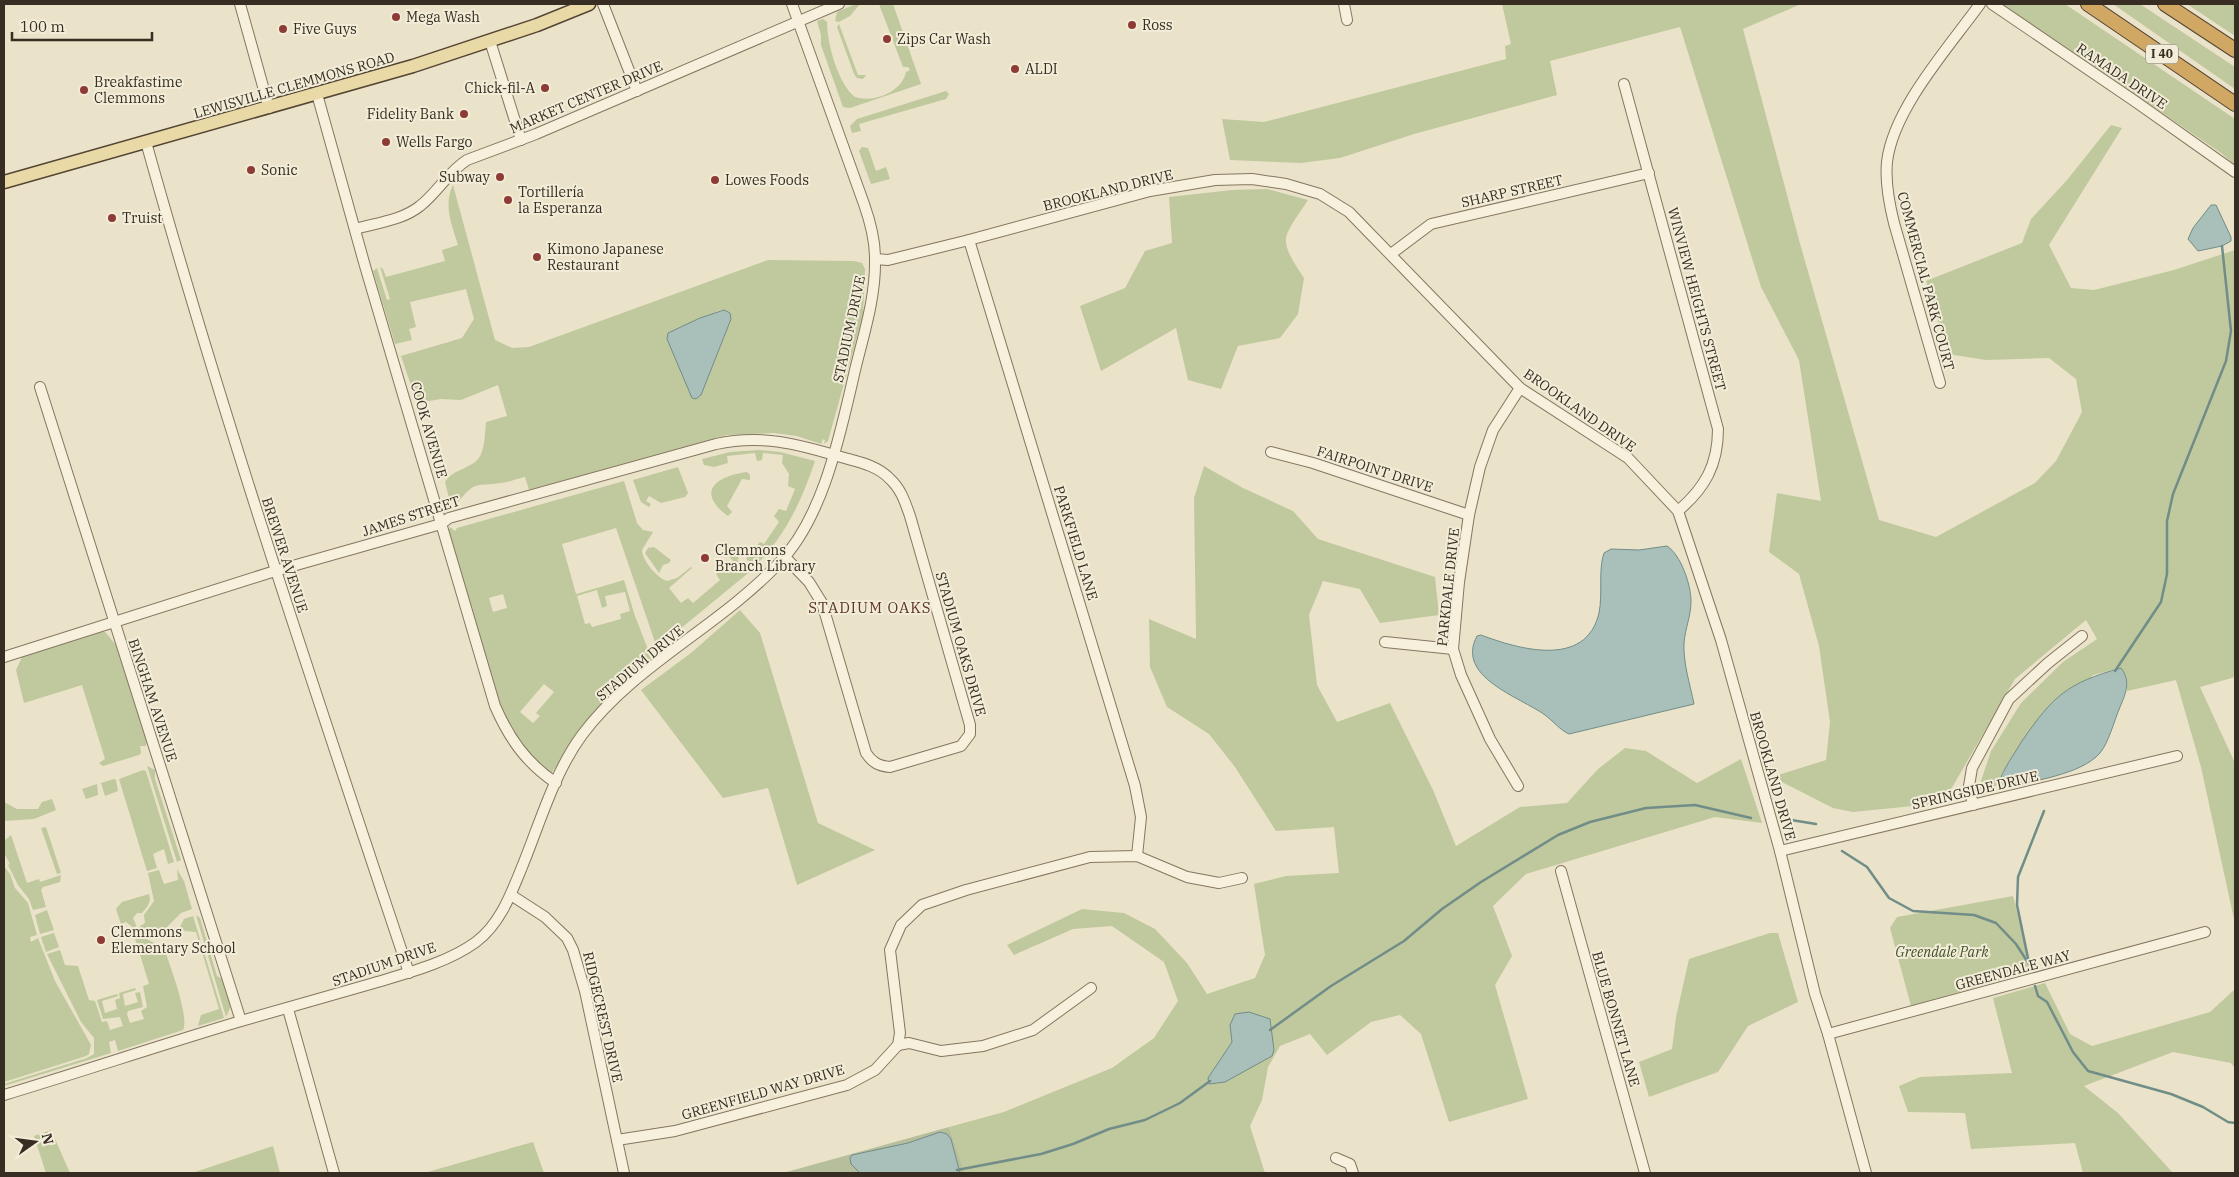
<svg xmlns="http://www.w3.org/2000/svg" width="2239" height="1177" viewBox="0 0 2239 1177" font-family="'IBM Plex Serif',serif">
<rect width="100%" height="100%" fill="#eae3c9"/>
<g fill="#c0c89e" fill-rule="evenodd">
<path d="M 856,4 L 860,4 L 850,16 L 839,22 L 835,21 L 837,12 Z"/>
<path d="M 879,4 L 893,4 L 921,84 L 850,108 L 843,107 L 821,45 L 821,35 L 817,21 L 823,19 L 827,22 C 827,43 838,84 855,97 C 874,103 902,92 906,72 L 910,70 L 908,67 L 903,67 Z"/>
<path d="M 1502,4 L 1801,4 L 1743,29 L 1799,240 L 1879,520 L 1936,537 L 2035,483 L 2056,461 L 2082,412 L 2076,379 L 2049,358 L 1986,360 L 1948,354 L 1926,281 L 2022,243 L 2031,219 L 2067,180 L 2111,125 L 2122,128 L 2049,245 L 2071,288 L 2094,290 L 2174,270 L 2235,250 L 2235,677 L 2200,687 L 2235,763 L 2235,924 L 2201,767 L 2176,680 L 2127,691 L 2127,682 L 2120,668 L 2093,675 L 2003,771 L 1998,785 L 1977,793 L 1991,751 L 2021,703 L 2063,662 L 2097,639 L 2086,620 L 2015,679 L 1943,803 L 1853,812 L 1833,808 L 1772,777 L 1826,760 L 1830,722 L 1819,646 L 1799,574 L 1769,552 L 1777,493 L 1821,501 L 1799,360 L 1761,287 L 1680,27 L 1550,61 L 1557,95 L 1414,134 L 1340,158 L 1301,163 L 1230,160 L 1222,119 L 1264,122 L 1506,59 L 1505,46 L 1511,44 Z"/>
<path d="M 2002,4 L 2065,4 L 2235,119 L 2235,165 L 2221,153 Z"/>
<path d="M 2113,4 L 2140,4 L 2235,67 L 2235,89 Z"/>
<path d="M 2187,4 L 2235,4 L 2235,36 Z"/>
<path d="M 839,24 L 858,75 L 866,75 L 863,79 L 857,78 L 854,74 L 837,27 Z"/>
<path d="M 946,91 L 949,94 L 946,99 L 859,124 L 861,131 L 852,133 L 850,126 L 857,119 Z"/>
<path d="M 862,147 L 868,148 L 876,171 L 886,167 L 890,179 L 871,184 L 859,151 Z"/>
<path d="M 453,185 L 495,340 L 512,348 L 529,347 L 768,260 L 854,261 L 862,263 L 865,269 L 863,315 L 828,441 L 824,444 L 825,440 L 823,439 L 821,444 L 797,436 L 774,433 L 727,435 L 529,490 L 525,477 C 517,479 509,482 501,483 C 476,487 477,479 458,502 L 449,498 L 445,482 C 453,468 475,469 481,454 C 485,445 485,432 486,422 L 507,416 L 498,385 L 461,400 L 441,399 L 417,403 L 401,356 L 462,338 L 474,319 L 466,289 L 410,302 L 416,327 L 409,329 L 412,340 L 395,344 L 373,271 L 377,268 L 387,300 L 390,299 L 380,267 L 383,269 L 386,277 L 445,261 L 442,250 L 458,245 C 452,225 443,205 453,185 ZM 721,310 L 730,313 L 731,319 L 700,397 L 667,336 L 668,333 Z"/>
<path d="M 1267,189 L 1308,200 C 1282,240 1277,237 1304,278 L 1298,314 L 1280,338 L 1238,346 L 1221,389 L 1188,380 L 1176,328 L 1101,371 L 1080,306 L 1125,288 L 1145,251 L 1172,243 L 1169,197 L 1232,190 Z"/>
<path d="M 759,450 L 780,452 L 815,461 C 801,502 786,535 755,566 L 746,559 L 760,542 L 764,544 L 779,522 L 774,516 L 779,509 L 786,511 L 795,489 L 788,486 L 789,474 L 782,463 L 783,455 L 763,453 L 762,460 L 757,461 L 755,453 L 727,456 L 728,463 L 714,467 L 704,465 L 702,459 L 730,452 Z"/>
<path d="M 1204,466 L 1243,488 L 1293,511 L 1318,539 L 1435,577 L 1439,615 L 1380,623 L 1360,589 L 1323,581 L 1309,615 L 1317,685 L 1337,722 L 1390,703 L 1433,790 L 1456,846 L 1520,807 L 1567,803 L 1598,769 L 1625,748 L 1646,751 L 1697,783 L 1741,759 L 1762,823 L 1715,817 L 1526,874 L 1493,906 L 1512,956 L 1495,985 L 1528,1099 L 1449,1122 L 1421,1034 L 1400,1015 L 1371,1022 L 1327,1055 L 1310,1034 L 1280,1046 L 1268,1067 L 1262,1100 L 1250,1126 L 1265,1173 L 965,1173 L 949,1127 L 1004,1112 L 1112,1068 L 1154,1038 L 1178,1001 L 1164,962 L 1112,926 L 1073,929 L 1014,955 L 1007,945 L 1082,909 L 1124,913 L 1155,929 L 1187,963 L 1207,994 L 1255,978 L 1265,955 L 1254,884 L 1286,876 L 1339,873 L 1334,827 L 1276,831 L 1235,767 L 1209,734 L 1167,707 L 1150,667 L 1149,619 L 1196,639 L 1194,498 Z"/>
<path d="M 678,467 L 688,493 L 685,497 L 661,503 L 649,496 L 646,501 L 651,504 L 649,507 L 641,502 L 633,480 Z"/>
<path d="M 747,472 L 750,475 L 750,480 L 742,479 L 727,506 L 732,512 L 728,516 C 695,492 716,476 747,472 Z"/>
<path d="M 624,481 L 637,523 L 643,530 L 653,532 L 642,550 C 642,560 657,578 667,581 L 677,578 L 691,567 L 692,568 L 669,588 L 681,603 L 688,598 L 693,603 L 720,580 L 716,574 L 733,561 L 720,545 L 739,558 L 737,560 L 753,569 L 657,648 L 616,528 L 562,544 L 576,594 L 624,580 L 635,616 L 652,660 L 585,722 L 551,774 L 547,773 L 518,742 L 503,716 L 448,533 L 450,527 L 455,531 L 457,528 ZM 597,590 L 602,608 L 607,606 L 605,596 L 625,592 L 630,611 L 620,614 L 621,619 L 592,627 L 590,623 L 585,624 L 577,596 ZM 503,594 L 507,608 L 493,612 L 489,598 ZM 544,684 L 554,692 L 536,713 L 540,716 L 533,723 L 520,712 Z"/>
<path d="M 654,547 L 671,560 L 669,563 L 663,565 L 659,573 L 645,553 L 648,548 Z"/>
<path d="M 740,610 L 760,633 L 818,823 L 875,850 L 797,885 L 768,788 L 723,798 L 641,690 L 691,653 Z"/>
<path d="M 97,631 L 105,632 L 116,645 L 147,741 L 146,746 L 140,746 L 141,753 L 139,755 L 103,766 L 99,763 L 105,759 L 82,685 L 24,703 L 16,670 L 23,655 Z"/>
<path d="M 147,766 L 155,770 L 155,779 L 181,860 L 177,862 Z"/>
<path d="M 143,770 L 146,771 L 174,862 L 168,864 L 164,849 L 153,854 L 157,868 L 147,871 L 119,779 Z"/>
<path d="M 114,779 L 116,780 L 118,791 L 105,796 L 101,783 Z"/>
<path d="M 97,784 L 98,795 L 86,799 L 82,789 Z"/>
<path d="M 52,799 L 56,810 L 34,819 L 4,821 L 4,802 L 17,809 L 38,809 L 42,802 Z"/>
<path d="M 46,827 L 61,873 L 57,874 L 41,828 Z"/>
<path d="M 11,835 L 27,883 L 39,879 L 40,882 L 61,875 L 60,882 L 43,887 L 41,890 L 46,907 L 33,910 L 29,899 L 18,885 L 8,865 L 10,864 L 4,853 L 4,841 Z"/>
<path d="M 4,866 L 10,874 L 15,888 L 28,903 L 37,935 L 30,937 L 31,942 L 38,938 L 55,981 L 91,1045 L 89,1054 L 86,1056 L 4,1082 Z"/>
<path d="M 177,869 L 184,881 L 192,909 L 181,913 L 160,934 L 161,938 L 150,935 L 149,930 L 141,932 L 138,931 L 140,926 L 145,923 L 144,915 L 154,901 L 148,873 L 159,870 L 164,884 L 178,880 Z"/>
<path d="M 149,894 C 152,902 147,907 142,913 L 137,913 L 133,918 L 136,925 L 135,929 L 126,922 L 121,924 L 116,909 L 122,902 Z"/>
<path d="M 2013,896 L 2031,966 L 2029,972 L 1911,1006 L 1890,928 L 1897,917 Z"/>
<path d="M 47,910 L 54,930 L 40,934 L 35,915 Z"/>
<path d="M 196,915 L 200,918 L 217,976 L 222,979 L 231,1006 L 226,1017 Z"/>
<path d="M 193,916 L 224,1018 L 198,1026 L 201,1015 L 219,1009 L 196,932 L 185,931 L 180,927 L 184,919 Z"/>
<path d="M 133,932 L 164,948 C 169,963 190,1017 183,1030 L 118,1051 L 115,1040 L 109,1042 L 111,1053 L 4,1086 L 4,1084 L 87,1058 L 94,1054 L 94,1038 L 81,1022 L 47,954 L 60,950 L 65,965 L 78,966 L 89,1000 L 95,1001 L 102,1022 L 107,1021 L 110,1030 L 123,1026 L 120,1017 L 103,1019 L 97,1000 L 117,994 L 118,996 L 102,1001 L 105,1013 L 117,1009 L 115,1000 L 120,998 L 119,993 L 135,988 L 136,990 L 123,994 L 125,1006 L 138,1002 L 135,993 L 140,992 L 143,1007 L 128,1011 L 127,1014 L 130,1023 L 144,1019 L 141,1011 L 147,1007 L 143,986 L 149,984 Z"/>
<path d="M 54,933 L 59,947 L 46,952 L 41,937 Z"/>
<path d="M 1770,933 L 1778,933 L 1798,1002 L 1748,1026 L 1718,1072 L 1649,1097 L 1639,1062 L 1672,1049 L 1676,1017 L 1689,959 Z"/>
<path d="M 2045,983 L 2070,1034 L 2092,1046 L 2210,1012 L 2235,989 L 2235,1069 L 2231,1063 L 2173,1052 L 2084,1086 L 2118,1113 L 2173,1173 L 2083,1173 L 2075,1143 L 1971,1149 L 1965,1113 L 1908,1112 L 1899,1086 L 1920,1077 L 2012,1073 L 1993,998 Z"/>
<path d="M 51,1130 L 70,1173 L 46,1173 L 34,1136 Z"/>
<path d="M 533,1142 L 544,1173 L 424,1173 Z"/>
<path d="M 273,1146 L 280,1173 L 192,1173 Z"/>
</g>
<path fill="#b7be9c" d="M 949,1127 L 965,1173 L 783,1173 Z"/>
<g fill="#a9bfba" stroke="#718d88">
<path d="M 2211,205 L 2216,205 L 2231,237 L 2231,241 L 2222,246 L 2198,251 L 2188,239 L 2193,228 Z"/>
<path d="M 724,310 L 730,313 L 731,319 L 701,395 L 696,399 L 692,398 L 667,339 L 668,333 L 700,318 Z"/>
<path d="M 1667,546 C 1681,555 1691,585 1691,601 C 1691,616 1685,629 1684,643 C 1683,663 1690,684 1694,704 L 1569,734 C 1560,730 1553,721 1545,715 C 1520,697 1455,677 1477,636 L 1481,635 C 1518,649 1586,669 1599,613 C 1603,593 1598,571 1604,553 L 1611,549 L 1639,550 Z"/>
<path d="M 2121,668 C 2131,681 2126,693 2120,707 C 2114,721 2109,742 2100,753 C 2081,775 2031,781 2003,788 L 1998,785 C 2003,769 2013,756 2022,741 C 2053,696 2067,683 2121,668 Z"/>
<path d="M 1249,1012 L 1270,1019 L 1274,1050 L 1272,1056 L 1225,1082 L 1209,1084 L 1208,1078 L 1232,1042 L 1230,1025 L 1235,1014 Z"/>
<path d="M 940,1132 L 947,1134 L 951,1139 L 960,1173 L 860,1173 L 851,1164 L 850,1158 L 852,1155 L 908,1143 Z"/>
</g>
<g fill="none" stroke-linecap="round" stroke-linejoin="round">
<g stroke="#718d88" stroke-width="2.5">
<path d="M 2115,671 L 2161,602 L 2167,574 L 2167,521 L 2173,494 L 2226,361 L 2231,331 L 2222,246"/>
<path d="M 1785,819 L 1816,824"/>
<path d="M 1842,851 L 1867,867 L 1889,898 L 1913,911 L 1974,915 L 1996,923 L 2016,944 L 2029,964"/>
<path d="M 2029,963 L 2017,905 L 2018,877 L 2044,811"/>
<path d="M 2035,986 L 2038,996 L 2047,1002 L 2073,1052 L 2088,1071 L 2171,1094 L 2203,1107 L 2228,1122 L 2235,1123"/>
<path d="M 1270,1030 L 1331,986 L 1404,941 L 1442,909 L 1481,882 L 1558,835 L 1590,822 L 1646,808 L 1695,805 L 1751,818"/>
<path d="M 957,1170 L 1041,1154 L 1073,1144 L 1109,1129 L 1145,1120 L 1180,1103 L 1210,1081"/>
</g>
<g stroke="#857660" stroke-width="12">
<g id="minor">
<path d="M 240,4 L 269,108"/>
<path d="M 603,4 L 637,91"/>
<path d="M 1344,4 L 1347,20"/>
<path d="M 1992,4 L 2136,102 L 2235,172"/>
<path d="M 490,41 L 521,140"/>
<path d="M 1624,84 L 1718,429 C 1718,465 1705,488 1678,511"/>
<path d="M 317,94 L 365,266 L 495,706 C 509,738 526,763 556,783"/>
<path d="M 146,142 C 224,422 317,697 409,973"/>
<path d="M 355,229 C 376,223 403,220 420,206 C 438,192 448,172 467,160 L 536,134 L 839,4"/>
<path d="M 969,240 L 1135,786 L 1141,817 L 1137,856"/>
<path d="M 1391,254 L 1431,224 L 1649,173"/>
<path d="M 875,259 L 888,260 L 969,240 L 1150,191 L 1215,180 L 1252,179 L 1286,184 L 1320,194 L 1349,212 L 1520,388 L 1628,458 L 1678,511 L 1721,640 L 1780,851 L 1815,994 L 1828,1034 L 1866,1173"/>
<path d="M 1940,383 L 1894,223 C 1889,203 1885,182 1887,162 C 1893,109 1949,47 1980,4"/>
<path d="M 40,387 L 241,1021"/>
<path d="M 1271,452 L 1313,463 L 1469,515"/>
<path d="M 1385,642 L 1453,649"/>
<path d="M 4,657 L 275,571 L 441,524 L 449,518 L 716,444 C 761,434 798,444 841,457 C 858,462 877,465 890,479 C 901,489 905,502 910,516 L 970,725 L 970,734 L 961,746 L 890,767 C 878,766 872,762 866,753 L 822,603 L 809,582 L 785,557"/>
<path d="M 1518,786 L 1490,739 L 1461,675 L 1453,649 L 1459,582 L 1469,515 L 1480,467 L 1493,430 L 1520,388"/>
<path d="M 1973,805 L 1969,786 L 1972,768 L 2009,699 L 2048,663 L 2082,636"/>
<path d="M 1780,851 L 2177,756"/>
<path d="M 1561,871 L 1645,1173"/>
<path d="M 511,895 L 545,917 L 567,938 L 573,950 L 585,991 L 624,1173"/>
<path d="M 288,1009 L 334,1173"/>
<path d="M 1828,1034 L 2205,932"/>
<path d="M 898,1045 L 909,1043 L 941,1051 L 983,1046 L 1033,1030 L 1091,988"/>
<path d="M 4,1095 C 83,1071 161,1045 241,1021 C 285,1008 330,996 374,983 C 407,973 447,963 476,942 C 500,924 511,894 522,867 C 540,823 554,773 582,735 C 633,666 720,626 779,563 C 825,516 841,429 856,366 C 865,330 876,295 875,258 C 875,239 870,221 864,204 L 792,4"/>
<path d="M 617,1140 L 675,1131 L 847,1085 L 875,1070 L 898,1045 L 900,1033 L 890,950 L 901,925 L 922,905 L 966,890 L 1090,857 L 1137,856 L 1187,877 L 1219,883 L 1242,878"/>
<path d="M 1336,1158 L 1350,1164 L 1353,1173"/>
</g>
</g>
<g stroke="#534433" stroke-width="15">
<path id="major" d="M 4,182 L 413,66 L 537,25 L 589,4"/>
</g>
<g stroke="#534433" stroke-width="16">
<g id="highway">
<path d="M 2088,4 L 2235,104"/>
<path d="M 2165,4 L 2235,50"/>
</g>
</g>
<use href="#minor" stroke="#f6f0dc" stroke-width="10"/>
<use href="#major" stroke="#e9d9a6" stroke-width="12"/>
<use href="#highway" stroke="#d0a864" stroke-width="14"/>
</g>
<g fill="#8e3b36" stroke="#f2edd8" stroke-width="2">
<circle cx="396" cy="17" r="5"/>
<circle cx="1132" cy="25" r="5"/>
<circle cx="283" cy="29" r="5"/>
<circle cx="887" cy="39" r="5"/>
<circle cx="1015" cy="69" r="5"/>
<circle cx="545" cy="88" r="5"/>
<circle cx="84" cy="90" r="5"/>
<circle cx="464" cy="114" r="5"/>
<circle cx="386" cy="142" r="5"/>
<circle cx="251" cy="170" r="5"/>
<circle cx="500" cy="177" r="5"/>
<circle cx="715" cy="180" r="5"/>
<circle cx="508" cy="200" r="5"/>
<circle cx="112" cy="218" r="5"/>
<circle cx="537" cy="257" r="5"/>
<circle cx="705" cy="558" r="5"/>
<circle cx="101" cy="940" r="5"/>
</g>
<g text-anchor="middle" stroke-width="4" stroke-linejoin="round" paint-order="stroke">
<rect fill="#f2edd8" stroke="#6f6759" stroke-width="1" x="2146" y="44.5" width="32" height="19" rx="4"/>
<g font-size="12" font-weight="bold" fill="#372d22">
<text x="2162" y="58">I 40</text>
</g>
<g font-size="14" fill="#372d22" stroke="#f2edd8" text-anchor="start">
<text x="406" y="22">Mega Wash</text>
<text x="1142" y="30">Ross</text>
<text x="293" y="34">Five Guys</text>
<text x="897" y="44">Zips Car Wash</text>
<text x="1025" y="74">ALDI</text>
<text x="94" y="87">Breakfastime<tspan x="94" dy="16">Clemmons</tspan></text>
<text x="535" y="93" text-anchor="end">Chick-fil-A</text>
<text x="454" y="119" text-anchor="end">Fidelity Bank</text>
<text x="396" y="147">Wells Fargo</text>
<text x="261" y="175">Sonic</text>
<text x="490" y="182" text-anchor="end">Subway</text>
<text x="725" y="185">Lowes Foods</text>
<text x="518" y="197">Tortillería<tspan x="518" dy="16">la Esperanza</tspan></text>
<text x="122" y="223">Truist</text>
<text x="547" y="254">Kimono Japanese<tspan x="547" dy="16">Restaurant</tspan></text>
<text x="715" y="555">Clemmons<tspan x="715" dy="16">Branch Library</tspan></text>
<text x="111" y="937">Clemmons<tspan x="111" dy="16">Elementary School</tspan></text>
</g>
<g font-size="14" fill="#372d22" stroke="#f2edd8">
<text transform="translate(2122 76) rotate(34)" y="5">RAMADA DRIVE</text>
<text transform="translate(294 85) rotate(-16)" y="5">LEWISVILLE CLEMMONS ROAD</text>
<text transform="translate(586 97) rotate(-23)" y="5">MARKET CENTER DRIVE</text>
<text transform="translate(1108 190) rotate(-14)" y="5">BROOKLAND DRIVE</text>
<text transform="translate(1512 191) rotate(-13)" y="5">SHARP STREET</text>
<text transform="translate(1926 281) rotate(75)" y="5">COMMERCIAL PARK COURT</text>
<text transform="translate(1697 299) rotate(75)" y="5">WINVIEW HEIGHTS STREET</text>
<text transform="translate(849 329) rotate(-78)" y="5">STADIUM DRIVE</text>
<text transform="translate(1580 410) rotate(35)" y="5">BROOKLAND DRIVE</text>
<text transform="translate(429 430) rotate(74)" y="5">COOK AVENUE</text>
<text transform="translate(1375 469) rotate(18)" y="5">FAIRPOINT DRIVE</text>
<text transform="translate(411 516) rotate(-18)" y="5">JAMES STREET</text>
<text transform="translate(1076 543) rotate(73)" y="5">PARKFIELD LANE</text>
<text transform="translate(285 555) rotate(72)" y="5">BREWER AVENUE</text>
<text transform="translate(1448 587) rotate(-84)" y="5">PARKDALE DRIVE</text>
<text transform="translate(961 644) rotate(74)" y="5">STADIUM OAKS DRIVE</text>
<text transform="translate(640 663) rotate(-40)" y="5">STADIUM DRIVE</text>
<text transform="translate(153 700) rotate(72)" y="5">BINGHAM AVENUE</text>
<text transform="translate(1773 776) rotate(74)" y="5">BROOKLAND DRIVE</text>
<text transform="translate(1975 790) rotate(-13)" y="5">SPRINGSIDE DRIVE</text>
<text transform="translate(384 964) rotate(-19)" y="5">STADIUM DRIVE</text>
<text transform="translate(2013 970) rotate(-15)" y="5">GREENDALE WAY</text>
<text transform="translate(603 1017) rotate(77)" y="5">RIDGECREST DRIVE</text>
<text transform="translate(1616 1019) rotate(74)" y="5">BLUE BONNET LANE</text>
<text transform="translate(763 1092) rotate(-16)" y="5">GREENFIELD WAY DRIVE</text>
</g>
<g font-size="14" font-style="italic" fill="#45512a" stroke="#f2edd8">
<text x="1942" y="957">Greendale Park</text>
</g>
<g font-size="15" letter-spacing="1" fill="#5f3625" stroke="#f2edd8">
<text x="870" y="613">STADIUM OAKS</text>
</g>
</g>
<rect width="2239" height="1177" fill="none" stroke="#372d22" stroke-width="10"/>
<g transform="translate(35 1142) rotate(76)" stroke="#f2edd8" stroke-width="4" paint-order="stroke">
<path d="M0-4L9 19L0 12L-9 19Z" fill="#372d22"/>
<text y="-8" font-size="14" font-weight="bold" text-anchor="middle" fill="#372d22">N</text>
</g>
<path d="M12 32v8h140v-8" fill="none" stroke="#372d22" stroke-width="2.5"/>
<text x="20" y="32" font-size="15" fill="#372d22" stroke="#f2edd8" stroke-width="4" paint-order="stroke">100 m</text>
</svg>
